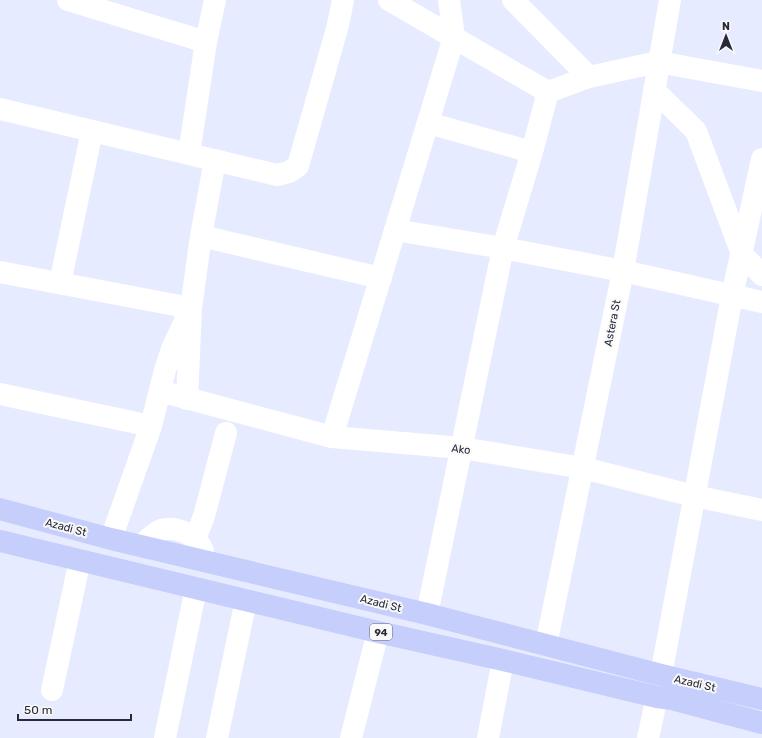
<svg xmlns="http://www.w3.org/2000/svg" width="762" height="738" viewBox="0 0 762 738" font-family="Rubik,sans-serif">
<rect width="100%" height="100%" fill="#e7ebff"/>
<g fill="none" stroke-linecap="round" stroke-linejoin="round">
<g stroke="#fff" stroke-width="22">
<path d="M 68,0 L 206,42"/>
<path d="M 389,0 L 548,92 L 589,77 L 658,62 L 762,81"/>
<path d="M 513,0 L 589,77"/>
<path d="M 654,90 L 696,131 L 742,254 L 762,275"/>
<path d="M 0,109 L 277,175 L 289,172 L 298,166 L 338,25 L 343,0"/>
<path d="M 428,123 L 532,152"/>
<path d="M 189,154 L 206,42 L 215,0"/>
<path d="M 395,230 L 503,248 L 623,271 L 762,302"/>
<path d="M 201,236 L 381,278"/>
<path d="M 0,272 L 191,308 L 187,399"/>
<path d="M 60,283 L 92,131"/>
<path d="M 160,391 L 332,437 L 462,448 L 583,468 L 694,496 L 762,510"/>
<path d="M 0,394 L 151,426"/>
<path d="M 332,437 L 454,37 L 449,0"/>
<path d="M 111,539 L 151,426 L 165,370 L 172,349 L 191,308 L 201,236 L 215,160"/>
<path d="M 195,539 L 204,516 L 226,433"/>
<path d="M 141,546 C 147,540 153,533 161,530 C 177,525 198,536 203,551"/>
<path d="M 427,614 L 503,248 L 532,152 L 548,92"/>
<path d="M 546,645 L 623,271 L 670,0"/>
<path d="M 661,675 L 732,296 L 762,159"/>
<path d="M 52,690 L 80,560"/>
<path d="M 165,738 L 196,588"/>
<path d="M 217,738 L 246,600"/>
<path d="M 351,738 L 378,632"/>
<path d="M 488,738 L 503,660"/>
<path d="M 648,738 L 657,697"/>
</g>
<g stroke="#c6cefc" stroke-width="22">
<path d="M 0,509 L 111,539 L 427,614 L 661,675 L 762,699"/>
<path d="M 0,541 L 378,632 L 503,660 L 657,697 L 672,699 L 762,723"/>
</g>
</g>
<g text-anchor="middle" stroke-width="4" stroke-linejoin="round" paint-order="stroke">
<rect fill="#f9f9f9" stroke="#676871" stroke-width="1" x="370" y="624" width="22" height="16" rx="3"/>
<g font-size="10" font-weight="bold" fill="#282a37">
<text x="381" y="636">94</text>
</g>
<g font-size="11" fill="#282a37" stroke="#f9f9f9">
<text transform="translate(612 323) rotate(-79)" y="4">Astera St</text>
<text transform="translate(461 449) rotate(7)" y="4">Ako</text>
<text transform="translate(66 527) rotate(15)" y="4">Azadi St</text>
<text transform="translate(381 603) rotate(14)" y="4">Azadi St</text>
<text transform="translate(695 683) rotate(13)" y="4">Azadi St</text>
</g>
</g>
<g transform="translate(726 36)" stroke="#f9f9f9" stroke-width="3" paint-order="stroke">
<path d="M0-3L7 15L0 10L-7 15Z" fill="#282a37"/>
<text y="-6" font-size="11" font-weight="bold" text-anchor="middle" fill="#282a37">N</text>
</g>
<path d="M18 714v6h113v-6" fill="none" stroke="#282a37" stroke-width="2"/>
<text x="24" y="714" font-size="12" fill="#282a37" stroke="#f9f9f9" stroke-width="3" paint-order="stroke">50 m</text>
</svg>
